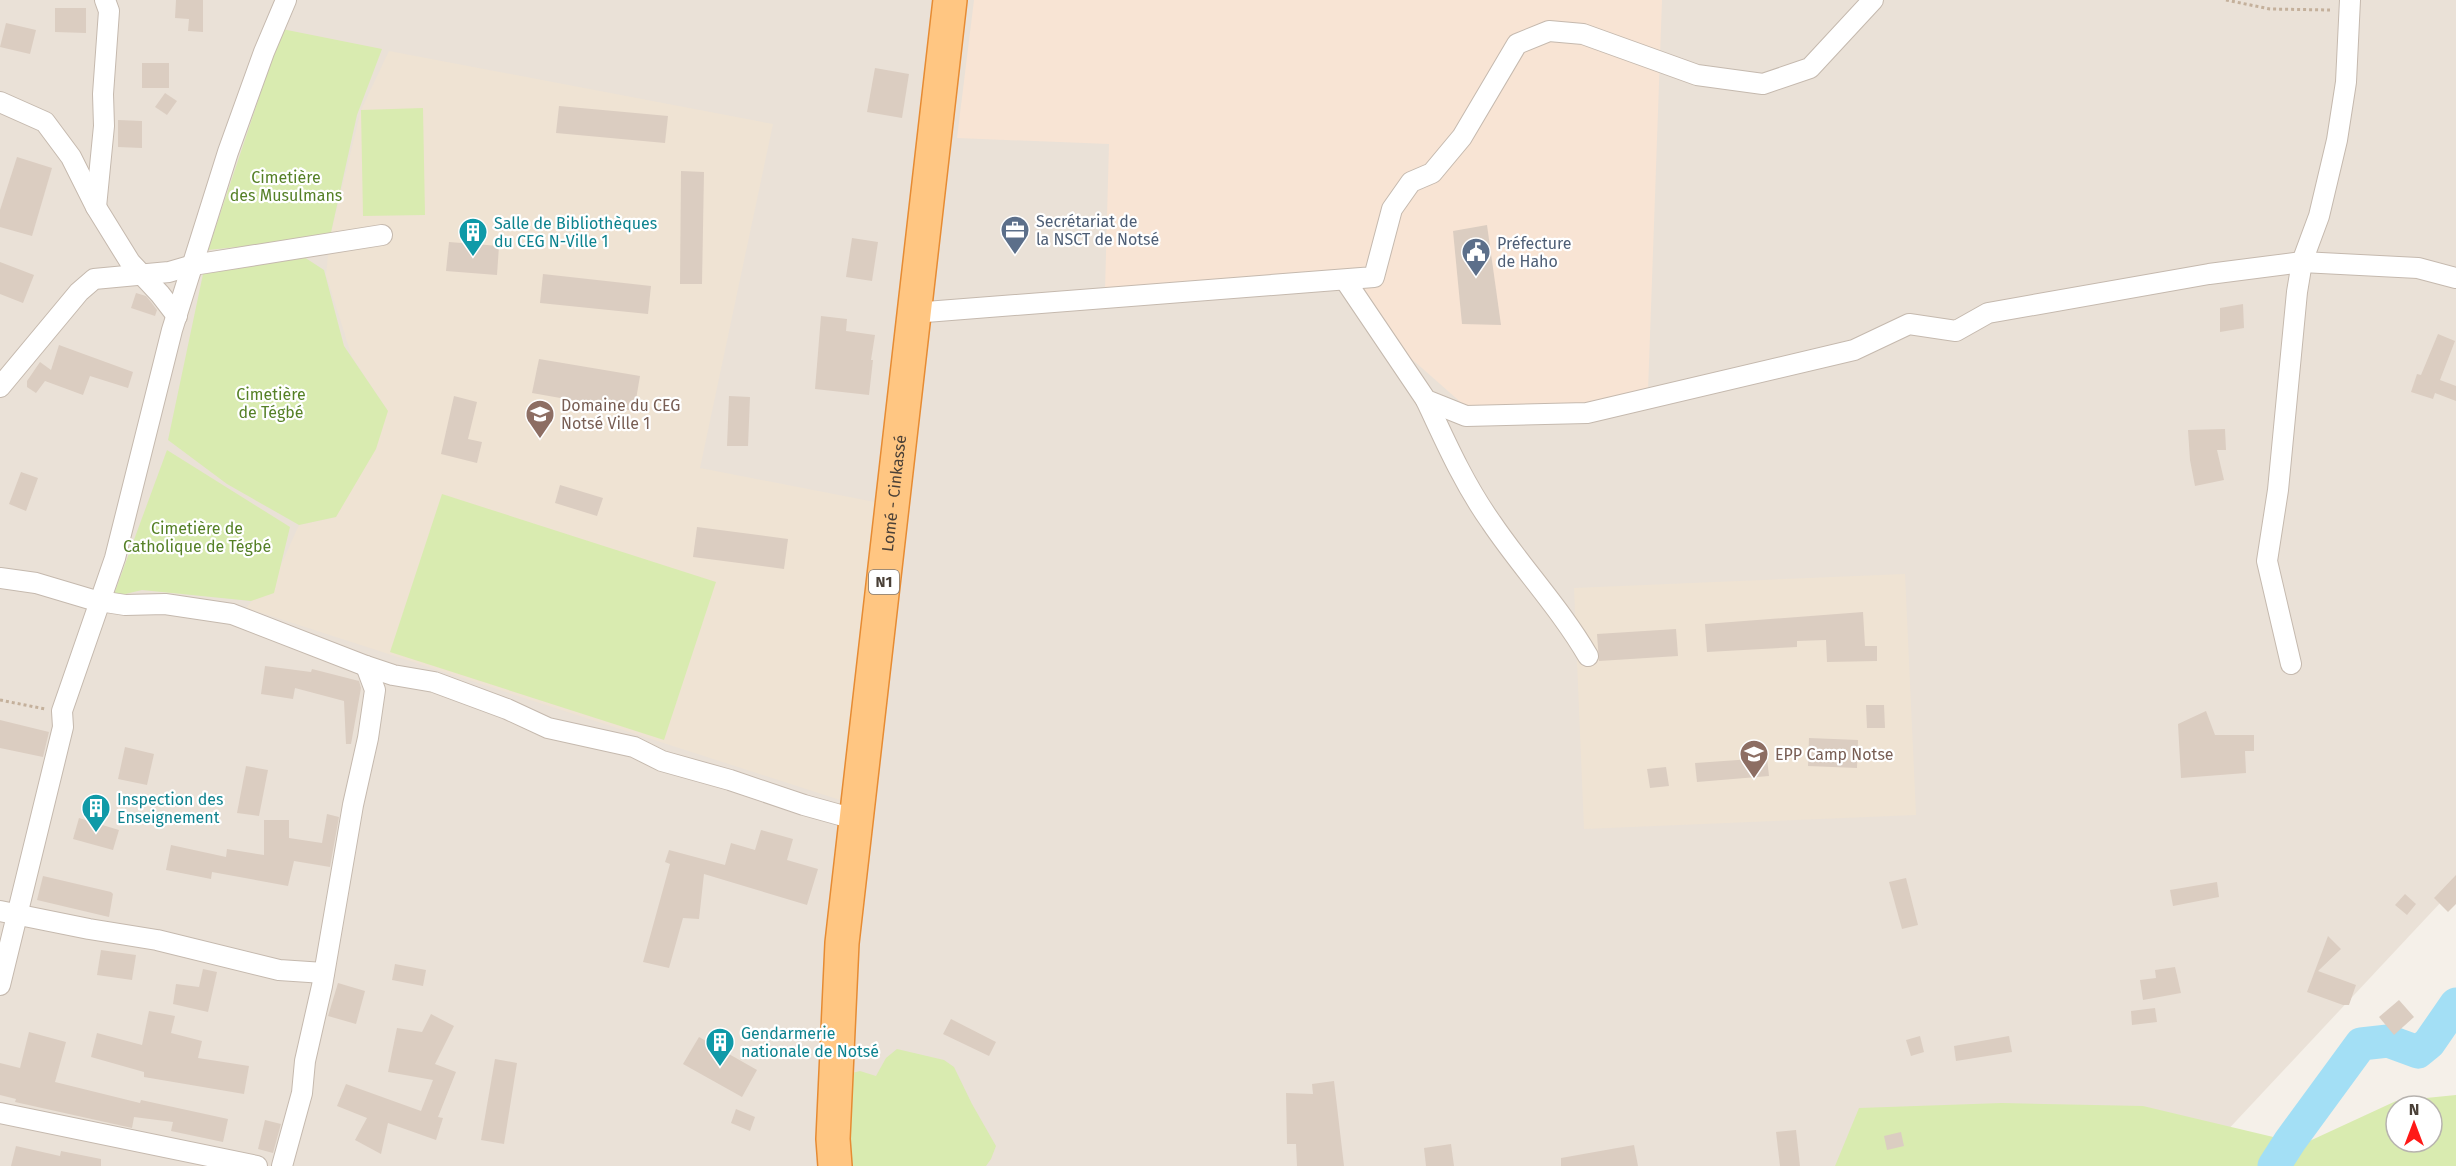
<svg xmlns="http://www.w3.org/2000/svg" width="2456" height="1166" viewBox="0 0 2456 1166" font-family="'Fira Sans',sans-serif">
<rect width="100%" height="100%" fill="#f5f0e9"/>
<path fill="#eae1d7" d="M 0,0 L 2456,0 L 2456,886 L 2194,1166 L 0,1166 Z"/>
<path fill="#f8e4d4" d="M 974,0 L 1662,0 L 1648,391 L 1582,406 L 1465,406 L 1406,354 L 1365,290 L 1318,273 L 1105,291 L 1109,144 L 957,138 Z"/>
<g fill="#efe3d3">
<path d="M 389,51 L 773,124 L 700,468 L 880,503 L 840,800 L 246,608 L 281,565 L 299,525 L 336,517 L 388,411 L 352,357 L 326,275 L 330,237 L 361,110 Z"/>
<path d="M 1905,574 L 1916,815 L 1584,829 L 1574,588 Z"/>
</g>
<g fill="#d9ebb0" fill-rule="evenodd">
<path d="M 282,29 L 382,49 L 357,115 L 330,237 L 208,250 Z"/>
<path d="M 423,108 L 425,215 L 363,216 L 361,110 Z"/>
<path d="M 304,257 L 324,270 L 344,346 L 388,411 L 376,449 L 336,517 L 299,525 L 227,484 L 168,440 L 203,274 Z"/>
<path d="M 167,450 L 290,527 L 274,593 L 251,601 L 142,590 L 113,597 Z"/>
<path d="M 442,494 L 716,582 L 664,740 L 390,652 Z"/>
<path d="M 897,1049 L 944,1060 L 954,1067 L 972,1104 L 996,1146 L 991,1159 L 986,1166 L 849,1166 L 848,1074 L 860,1071 L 876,1076 L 886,1058 Z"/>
<path d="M 2456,1095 L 2456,1166 L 1835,1166 L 1859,1108 L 2002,1103 L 2143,1106 L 2303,1144 L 2396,1101 ZM 2396,1106 L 2432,1106 L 2432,1142 L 2396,1142 Z"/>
</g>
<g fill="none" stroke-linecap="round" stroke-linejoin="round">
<path stroke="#a3dff5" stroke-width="33" d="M 2274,1166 L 2290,1141 L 2361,1044 L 2388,1041 L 2418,1052 L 2429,1043 L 2456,1004"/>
</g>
<g fill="#dbcdc1">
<path d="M 176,0 L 203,0 L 203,32 L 188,31 L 189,19 L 175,18 Z"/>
<path d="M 55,8 L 86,8 L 86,33 L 55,32 Z"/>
<path d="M 6,23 L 36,30 L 30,54 L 0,47 Z"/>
<rect x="142" y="63" width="27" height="25"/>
<path d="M 875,68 L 909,74 L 902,118 L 867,112 Z"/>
<path d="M 165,93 L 177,101 L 167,115 L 155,107 Z"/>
<path d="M 559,106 L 668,116 L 665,143 L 556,133 Z"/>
<path d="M 118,120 L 142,121 L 142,148 L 118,147 Z"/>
<path d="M 17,157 L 52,168 L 32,236 L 0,227 L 0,210 Z"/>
<path d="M 681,171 L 704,172 L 702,284 L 680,284 Z"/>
<path d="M 1487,225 L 1501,325 L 1462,324 L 1453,231 Z"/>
<path d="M 852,238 L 878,242 L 872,281 L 846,277 Z"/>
<path d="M 449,242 L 499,246 L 497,275 L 446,271 Z"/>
<path d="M 0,262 L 34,275 L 23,303 L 0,294 Z"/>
<path d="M 543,274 L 651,286 L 648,314 L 540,303 Z"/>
<path d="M 136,293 L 146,296 L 151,302 L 157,310 L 155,316 L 131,308 Z"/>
<path d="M 2243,304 L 2244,328 L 2220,332 L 2220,308 Z"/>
<path d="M 821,316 L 847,319 L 846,331 L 875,335 L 871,360 L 873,360 L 869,395 L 815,389 Z"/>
<path d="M 2438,334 L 2455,341 L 2440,380 L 2456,386 L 2456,401 L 2435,393 L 2433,399 L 2411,392 L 2417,374 L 2421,375 Z"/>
<path d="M 59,345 L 133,372 L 128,388 L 90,376 L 83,395 L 45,381 L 36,393 L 27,387 L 27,381 L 40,362 L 51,370 Z"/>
<path d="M 539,359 L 640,376 L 634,411 L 532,393 Z"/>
<path d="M 454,396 L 477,402 L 468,439 L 482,442 L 477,463 L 441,454 Z"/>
<path d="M 729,396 L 750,397 L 748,446 L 727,446 Z"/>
<path d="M 2225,429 L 2226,450 L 2217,450 L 2224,480 L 2195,486 L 2190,460 L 2188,430 Z"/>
<path d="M 21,472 L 38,478 L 26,511 L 9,504 Z"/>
<path d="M 560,485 L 603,498 L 597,516 L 555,503 Z"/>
<path d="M 697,527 L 788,539 L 784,569 L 693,557 Z"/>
<path d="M 1863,612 L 1865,646 L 1877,646 L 1877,661 L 1827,662 L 1826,640 L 1797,641 L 1797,647 L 1707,652 L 1705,624 Z"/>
<path d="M 1676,629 L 1678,656 L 1599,661 L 1597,634 Z"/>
<path d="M 265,666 L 311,672 L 312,669 L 359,681 L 361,688 L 351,744 L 346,744 L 344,701 L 295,688 L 293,699 L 261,694 Z"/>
<path d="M 1866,705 L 1884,705 L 1885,728 L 1867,728 Z"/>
<path d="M 2206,711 L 2215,735 L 2254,735 L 2254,751 L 2245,751 L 2246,773 L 2181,778 L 2178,724 Z"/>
<path d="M 0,720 L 49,732 L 43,757 L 0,748 Z"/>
<path d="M 1809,738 L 1858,740 L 1857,768 L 1808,766 Z"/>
<path d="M 125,747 L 154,754 L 147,785 L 118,779 Z"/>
<path d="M 1767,758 L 1769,776 L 1697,782 L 1695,763 Z"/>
<path d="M 246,766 L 268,770 L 259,816 L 237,813 Z"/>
<path d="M 1666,767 L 1669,786 L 1650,788 L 1647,769 Z"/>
<path d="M 327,814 L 339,817 L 330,867 L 294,861 L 288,886 L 212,872 L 211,879 L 166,870 L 171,845 L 226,857 L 227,849 L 264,855 L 264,820 L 289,820 L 289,838 L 322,843 Z"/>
<path d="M 79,818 L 119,830 L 113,850 L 73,839 Z"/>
<path d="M 761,830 L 793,839 L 787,860 L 818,869 L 807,905 L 704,874 L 699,919 L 683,918 L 669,968 L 643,962 L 670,864 L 665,862 L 669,850 L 725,865 L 731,843 L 755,850 Z"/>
<path d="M 2456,875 L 2456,904 L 2448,912 L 2434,898 Z"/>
<path d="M 43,876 L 111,892 L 113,894 L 109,917 L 37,900 Z"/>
<path d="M 1906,878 L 1918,925 L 1902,929 L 1889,882 Z"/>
<path d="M 2217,882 L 2219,897 L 2173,906 L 2170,890 Z"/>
<path d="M 2405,894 L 2416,904 L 2407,915 L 2395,905 Z"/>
<path d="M 2328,936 L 2341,949 L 2318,971 L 2356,985 L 2349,1005 L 2343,1005 L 2307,992 Z"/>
<path d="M 101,950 L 136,955 L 132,980 L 97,975 Z"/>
<path d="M 395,964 L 426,970 L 423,986 L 392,980 Z"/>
<path d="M 2175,967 L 2181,993 L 2143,1000 L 2140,980 L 2156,978 L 2155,970 Z"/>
<path d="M 203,969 L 217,972 L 208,1012 L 173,1004 L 176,984 L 199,987 Z"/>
<path d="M 338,983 L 365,991 L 356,1024 L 328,1016 Z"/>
<path d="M 2399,1000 L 2414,1017 L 2394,1035 L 2379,1017 Z"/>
<path d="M 2155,1008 L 2157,1022 L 2132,1025 L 2131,1011 Z"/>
<path d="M 149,1011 L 175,1016 L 171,1033 L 202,1041 L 198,1058 L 249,1066 L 244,1094 L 144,1077 L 144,1072 L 91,1057 L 97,1033 L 142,1045 Z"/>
<path d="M 431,1014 L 454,1026 L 435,1064 L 456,1072 L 438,1117 L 443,1118 L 436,1140 L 388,1123 L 381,1154 L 355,1140 L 367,1118 L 337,1106 L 346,1084 L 421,1111 L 433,1080 L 388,1072 L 397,1028 L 422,1032 Z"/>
<path d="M 951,1019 L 996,1042 L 989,1056 L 943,1034 Z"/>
<path d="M 29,1032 L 66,1042 L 55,1082 L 140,1103 L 141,1100 L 228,1119 L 223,1142 L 171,1131 L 173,1122 L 134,1117 L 132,1128 L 15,1102 L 16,1099 L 0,1095 L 0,1063 L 20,1068 Z"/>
<path d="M 1920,1036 L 1924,1052 L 1911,1056 L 1906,1040 Z"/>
<path d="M 2009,1036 L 2012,1052 L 1956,1061 L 1954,1046 Z"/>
<path d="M 699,1037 L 757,1070 L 742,1097 L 683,1064 Z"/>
<path d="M 495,1059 L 517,1063 L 504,1144 L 481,1140 Z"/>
<path d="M 1334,1081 L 1344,1166 L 1297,1166 L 1296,1144 L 1287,1144 L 1286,1093 L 1313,1094 L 1312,1084 Z"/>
<path d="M 736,1109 L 755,1117 L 750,1131 L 731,1123 Z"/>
<path d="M 265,1120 L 281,1124 L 273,1153 L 258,1149 Z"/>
<path d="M 1796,1130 L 1800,1166 L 1780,1166 L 1776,1132 Z"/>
<path d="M 1901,1132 L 1904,1146 L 1887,1150 L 1884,1136 Z"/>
<path d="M 1451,1144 L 1454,1166 L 1426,1166 L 1424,1148 Z"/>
<path d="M 1634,1145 L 1638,1166 L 1561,1166 L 1561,1158 Z"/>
<path d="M 16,1146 L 60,1156 L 61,1151 L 101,1159 L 101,1166 L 11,1166 Z"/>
</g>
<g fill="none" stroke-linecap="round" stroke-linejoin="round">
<g stroke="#c5b9ae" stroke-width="22">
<g id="minor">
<path d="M 0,102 L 45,122 L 71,157 L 96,207 L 130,262 L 160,294 L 177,316"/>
<path d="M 96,207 L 104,126 L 103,94 L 109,11 L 105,0"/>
<path d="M 1345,280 L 1426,400 L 1466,416 L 1587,413 L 1854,350 L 1909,324 L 1956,331 L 1988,313 L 2209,274 L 2302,262 L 2418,268 L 2456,278"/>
<path d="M 913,313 L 1374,277 L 1392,209 L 1411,182 L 1432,173 L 1462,137 L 1517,44 L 1549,31 L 1583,34 L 1697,75 L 1763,84 L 1810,68 L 1873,0"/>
<path d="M 0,387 L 79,292 L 94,279 L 169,272 L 193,265 L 382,235"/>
<path d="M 1426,400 C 1445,441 1464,484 1491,522 C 1522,568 1560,608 1588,656"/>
<path d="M 0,578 L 36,583 L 93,600 L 125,605 L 165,604 L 232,614 L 366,666 L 393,675 L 434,682 L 507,709 L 548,728 L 634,747 L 662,761 L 730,780 L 804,805 L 858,820"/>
<path d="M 2291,664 L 2267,561 L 2278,490 L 2297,292 L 2302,262 L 2319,216 L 2337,140 L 2346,82 L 2350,0"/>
<path d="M 0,911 L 89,929 L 157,940 L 279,970 L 324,973"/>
<path d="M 0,985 L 63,727 L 62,711 L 115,558 L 172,330 L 228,152 L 264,52 L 286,0"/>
<path d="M 0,1113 L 257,1166"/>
<path d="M 282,1166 L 302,1093 L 305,1061 L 322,986 L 353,805 L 368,738 L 375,690 L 366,666"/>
</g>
</g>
<g stroke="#e68b33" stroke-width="36">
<g id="trunk">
<path id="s1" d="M 835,1166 L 833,1139 L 842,943 L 950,0"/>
</g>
</g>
<g stroke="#c4b09b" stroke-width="3" stroke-dasharray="3 3" stroke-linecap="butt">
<path d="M 2226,0 L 2270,9 L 2330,10"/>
<path d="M 0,700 L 45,709"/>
</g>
<use href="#minor" stroke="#fff" stroke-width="20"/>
<use href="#trunk" stroke="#ffc682" stroke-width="33"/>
</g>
<defs>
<g id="office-pin" transform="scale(1.5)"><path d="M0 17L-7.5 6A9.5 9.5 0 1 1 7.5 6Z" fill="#5c6f8a" stroke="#fff"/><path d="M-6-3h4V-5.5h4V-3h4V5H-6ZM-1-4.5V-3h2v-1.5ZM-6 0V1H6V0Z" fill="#fff"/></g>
<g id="building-pin" transform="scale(1.5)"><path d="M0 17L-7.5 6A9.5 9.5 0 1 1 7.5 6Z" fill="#0f9aa8" stroke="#fff"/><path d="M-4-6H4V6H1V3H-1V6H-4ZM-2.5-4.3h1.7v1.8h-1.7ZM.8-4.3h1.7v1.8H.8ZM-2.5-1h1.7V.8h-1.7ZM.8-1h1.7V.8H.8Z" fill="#fff"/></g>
<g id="civic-pin" transform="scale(1.5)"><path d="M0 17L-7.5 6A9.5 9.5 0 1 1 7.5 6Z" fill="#5c6f8a" stroke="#fff"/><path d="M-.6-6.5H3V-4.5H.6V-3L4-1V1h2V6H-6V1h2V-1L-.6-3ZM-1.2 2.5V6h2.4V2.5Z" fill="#fff"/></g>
<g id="school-pin" transform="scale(1.5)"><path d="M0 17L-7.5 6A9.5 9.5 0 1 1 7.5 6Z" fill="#8d6e63" stroke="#fff"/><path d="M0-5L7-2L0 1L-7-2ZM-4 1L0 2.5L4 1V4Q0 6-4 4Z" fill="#fff"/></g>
</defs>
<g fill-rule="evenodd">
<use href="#office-pin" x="1015" y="230"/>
<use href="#building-pin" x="473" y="232"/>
<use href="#civic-pin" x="1476" y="252"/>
<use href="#school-pin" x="540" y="414"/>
<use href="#school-pin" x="1754" y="754"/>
<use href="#building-pin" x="96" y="808"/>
<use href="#building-pin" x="720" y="1042"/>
</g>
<g text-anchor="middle" stroke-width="4.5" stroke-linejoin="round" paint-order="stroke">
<rect fill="#fff" stroke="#807973" stroke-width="1.5" x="869" y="570" width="30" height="24" rx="4.5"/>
<g font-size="15" font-weight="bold" fill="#4a4037">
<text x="884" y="587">N1</text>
</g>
<g font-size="16" fill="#558026" stroke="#fff">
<text x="286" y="183">Cimetière<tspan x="286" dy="18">des Musulmans</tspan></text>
<text x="271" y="400">Cimetière<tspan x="271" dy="18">de Tégbé</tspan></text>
<text x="197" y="534">Cimetière de<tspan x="197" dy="18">Catholique de Tégbé</tspan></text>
</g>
<g font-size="16" fill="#4e5e75" stroke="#fff" text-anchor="start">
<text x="1036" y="227">Secrétariat de<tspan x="1036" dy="18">la NSCT de Notsé</tspan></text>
<text x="1497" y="249">Préfecture<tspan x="1497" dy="18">de Haho</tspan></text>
</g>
<g font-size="16" fill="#0d838f" stroke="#fff" text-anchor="start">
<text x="494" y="229">Salle de Bibliothèques<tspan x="494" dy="18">du CEG N-Ville 1</tspan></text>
<text x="117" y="805">Inspection des<tspan x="117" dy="18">Enseignement</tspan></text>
<text x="741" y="1039">Gendarmerie<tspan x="741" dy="18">nationale de Notsé</tspan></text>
</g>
<g font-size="16" fill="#785e54" stroke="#fff" text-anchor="start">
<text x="561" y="411">Domaine du CEG<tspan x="561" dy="18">Notsé Ville 1</tspan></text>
<text x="1775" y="760">EPP Camp Notse</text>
</g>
<g font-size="16" fill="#4a4037" stroke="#fff">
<text dy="6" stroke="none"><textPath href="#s1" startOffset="676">Lomé - Cinkassé</textPath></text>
</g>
</g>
<g transform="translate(2414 1124)"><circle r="28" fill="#ffffff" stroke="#b7b3af" stroke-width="1.5"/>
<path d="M0-4.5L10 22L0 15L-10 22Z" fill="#ff1917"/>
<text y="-9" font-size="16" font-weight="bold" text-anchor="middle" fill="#4a4037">N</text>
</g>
</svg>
